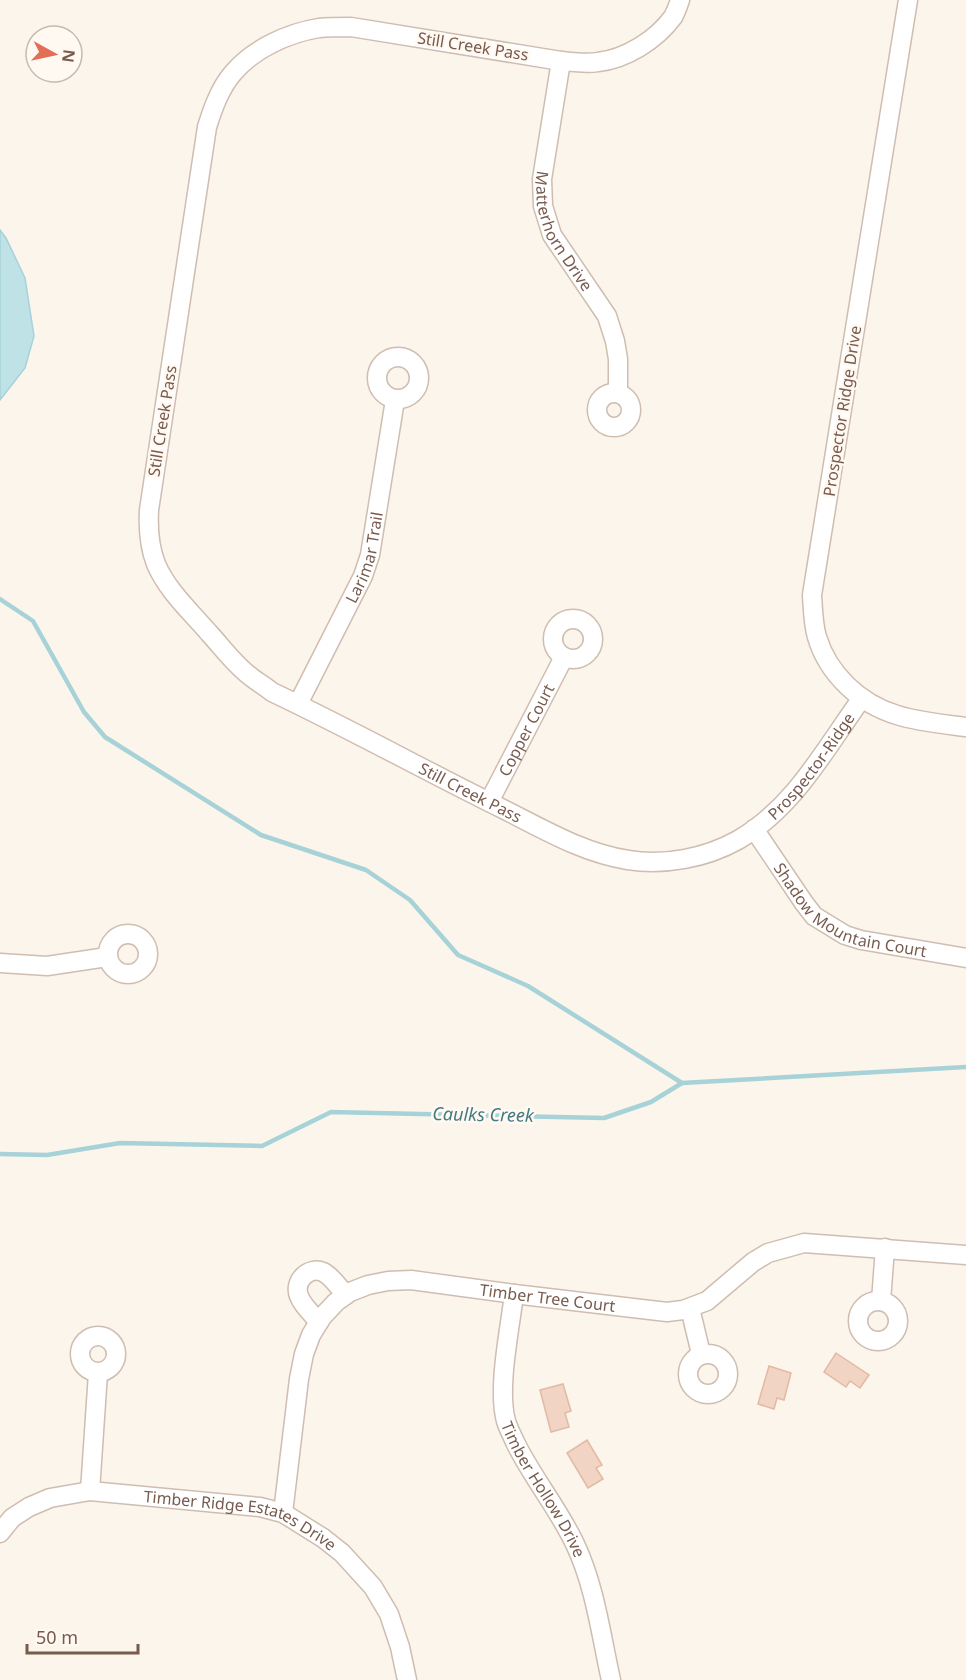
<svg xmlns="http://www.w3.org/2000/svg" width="966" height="1680" viewBox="0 0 966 1680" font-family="'Noto Sans',sans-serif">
<rect width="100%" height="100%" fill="#fcf5eb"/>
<path fill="#bfe2e6" stroke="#a6d2d8" stroke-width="1.5" d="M 0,230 L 6,238 L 25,278 L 34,336 L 25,368 L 0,400 Z"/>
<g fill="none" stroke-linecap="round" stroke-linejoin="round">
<g stroke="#a6d2d8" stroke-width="4.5">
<path d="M 0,599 L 33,621 L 84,712 L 105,737 L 261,835 L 366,870 L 410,900 L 458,955 L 528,986 L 682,1083"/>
<path d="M 0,1154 L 47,1155 L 120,1143 L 262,1146 L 331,1112 L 604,1118 L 651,1102 L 682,1083 L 966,1067"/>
</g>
</g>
<g fill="#f1d4c3" stroke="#e3b9a4" stroke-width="1.5">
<path d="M 836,1353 L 869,1375 L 860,1388 L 850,1381 L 846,1387 L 824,1372 Z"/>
<path d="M 769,1366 L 791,1373 L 784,1400 L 777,1398 L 774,1409 L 758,1404 Z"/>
<path d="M 563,1384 L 571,1411 L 565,1413 L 569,1427 L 551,1432 L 540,1390 Z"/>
<path d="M 587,1440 L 602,1465 L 596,1468 L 603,1479 L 588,1488 L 567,1453 Z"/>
</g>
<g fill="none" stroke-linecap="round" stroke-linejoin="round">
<g stroke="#cfbdb0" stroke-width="21">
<g id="minor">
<path id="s1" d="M 680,0 C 678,6 676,12 673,17 C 656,40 626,59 598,62 C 586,64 573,62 561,61 L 351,27 C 341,27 329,27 319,28 C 288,33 253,49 233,73 C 220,88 213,108 207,127 L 149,510 C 148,528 149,546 156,564 C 167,590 190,611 209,633 C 222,647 234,664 250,676 C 257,682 265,686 272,692 C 350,729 426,771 503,809 C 543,829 583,853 628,860 C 664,866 706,858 738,840 C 794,808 825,749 862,698"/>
<path d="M 908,0 L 812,595 C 813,609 813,624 817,637 C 828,674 860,704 897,715 C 919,722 943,724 966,727"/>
<path id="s2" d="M 561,61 L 542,179 L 543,206 L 552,235 L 607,316 L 615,341 L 618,359 L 618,393"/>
<circle cx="398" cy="378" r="21"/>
<circle cx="614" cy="410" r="17"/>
<circle cx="573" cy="639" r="20"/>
<path id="s3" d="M 298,704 L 363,576 L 370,555 L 395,400"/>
<path id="s4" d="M 489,802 L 564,657"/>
<path id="s5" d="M 754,829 L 804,903 L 814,916 L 845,935 L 861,940 L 966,958"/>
<circle cx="128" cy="954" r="20"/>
<path d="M 0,963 L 47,966 L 107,957"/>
<path id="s6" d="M 514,1294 C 510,1329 497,1388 506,1421 C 508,1428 512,1435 515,1442 C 532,1477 558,1508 575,1544 C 595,1586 601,1635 611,1680"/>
<path d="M 881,1301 L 885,1248"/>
<circle cx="878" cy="1321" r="20"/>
<path d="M 690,1308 L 701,1354"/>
<path d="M 319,1322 C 312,1314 302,1305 299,1296 C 293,1281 309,1266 323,1272 C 332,1276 339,1288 346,1295"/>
<circle cx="98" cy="1354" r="18"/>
<circle cx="708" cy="1374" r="20"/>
<path d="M 90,1491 L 98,1373"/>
<path id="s7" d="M 283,1513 L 299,1379 L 304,1354 L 311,1335 L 322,1317 L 336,1302 L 350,1292 L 368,1285 L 388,1281 L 411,1280 L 514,1294 L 667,1312 L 683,1310 L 707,1301 L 753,1262 L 768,1253 L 804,1243 L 966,1255"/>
<path id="s8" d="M 0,1533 L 12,1518 L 29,1507 L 50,1498 L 90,1491 L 260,1507 L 283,1513 L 323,1538 L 342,1553 L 373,1587 L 389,1614 L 400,1647 L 407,1680"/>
</g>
</g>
<use href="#minor" stroke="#fff" stroke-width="18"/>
</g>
<g text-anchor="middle" stroke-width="5" stroke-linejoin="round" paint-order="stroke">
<g font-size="16" fill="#785b4e" stroke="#fff9f2">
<text transform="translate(473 46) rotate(9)" y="6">Still Creek Pass</text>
<text dy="6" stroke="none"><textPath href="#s2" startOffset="177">Matterhorn Drive</textPath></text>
<text transform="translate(842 411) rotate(-81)" y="6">Prospector Ridge Drive</text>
<text transform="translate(162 421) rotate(-81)" y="6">Still Creek Pass</text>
<text dy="6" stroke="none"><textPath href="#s3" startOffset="162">Larimar Trail</textPath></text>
<text dy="6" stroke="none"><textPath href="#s4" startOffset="81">Copper Court</textPath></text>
<text dy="6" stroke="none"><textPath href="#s1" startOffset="1779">Prospector-Ridge</textPath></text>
<text dy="6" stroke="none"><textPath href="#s1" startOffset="1388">Still Creek Pass</textPath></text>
<text dy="6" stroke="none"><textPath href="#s5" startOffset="134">Shadow Mountain Court</textPath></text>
<text dy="6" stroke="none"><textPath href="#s7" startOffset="440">Timber Tree Court</textPath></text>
<text dy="6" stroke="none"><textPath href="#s6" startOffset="206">Timber Hollow Drive</textPath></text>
<text dy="6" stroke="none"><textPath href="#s8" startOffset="258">Timber Ridge Estates Drive</textPath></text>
</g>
<g font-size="18" font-style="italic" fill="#447b83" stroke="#fff9f2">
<text transform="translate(483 1115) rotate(1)" y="6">Caulks Creek</text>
</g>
</g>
<g transform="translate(54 54) rotate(98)"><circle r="28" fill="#fff9f2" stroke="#c9bab0" stroke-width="1.5"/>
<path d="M0-4.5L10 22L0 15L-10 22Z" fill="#e26e55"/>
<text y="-9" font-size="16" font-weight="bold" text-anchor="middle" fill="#785b4e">N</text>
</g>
<path d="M27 1644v9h111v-9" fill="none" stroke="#785b4e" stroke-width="3"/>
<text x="36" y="1644" font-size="18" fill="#785b4e" stroke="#fff9f2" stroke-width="4.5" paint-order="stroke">50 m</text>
</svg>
